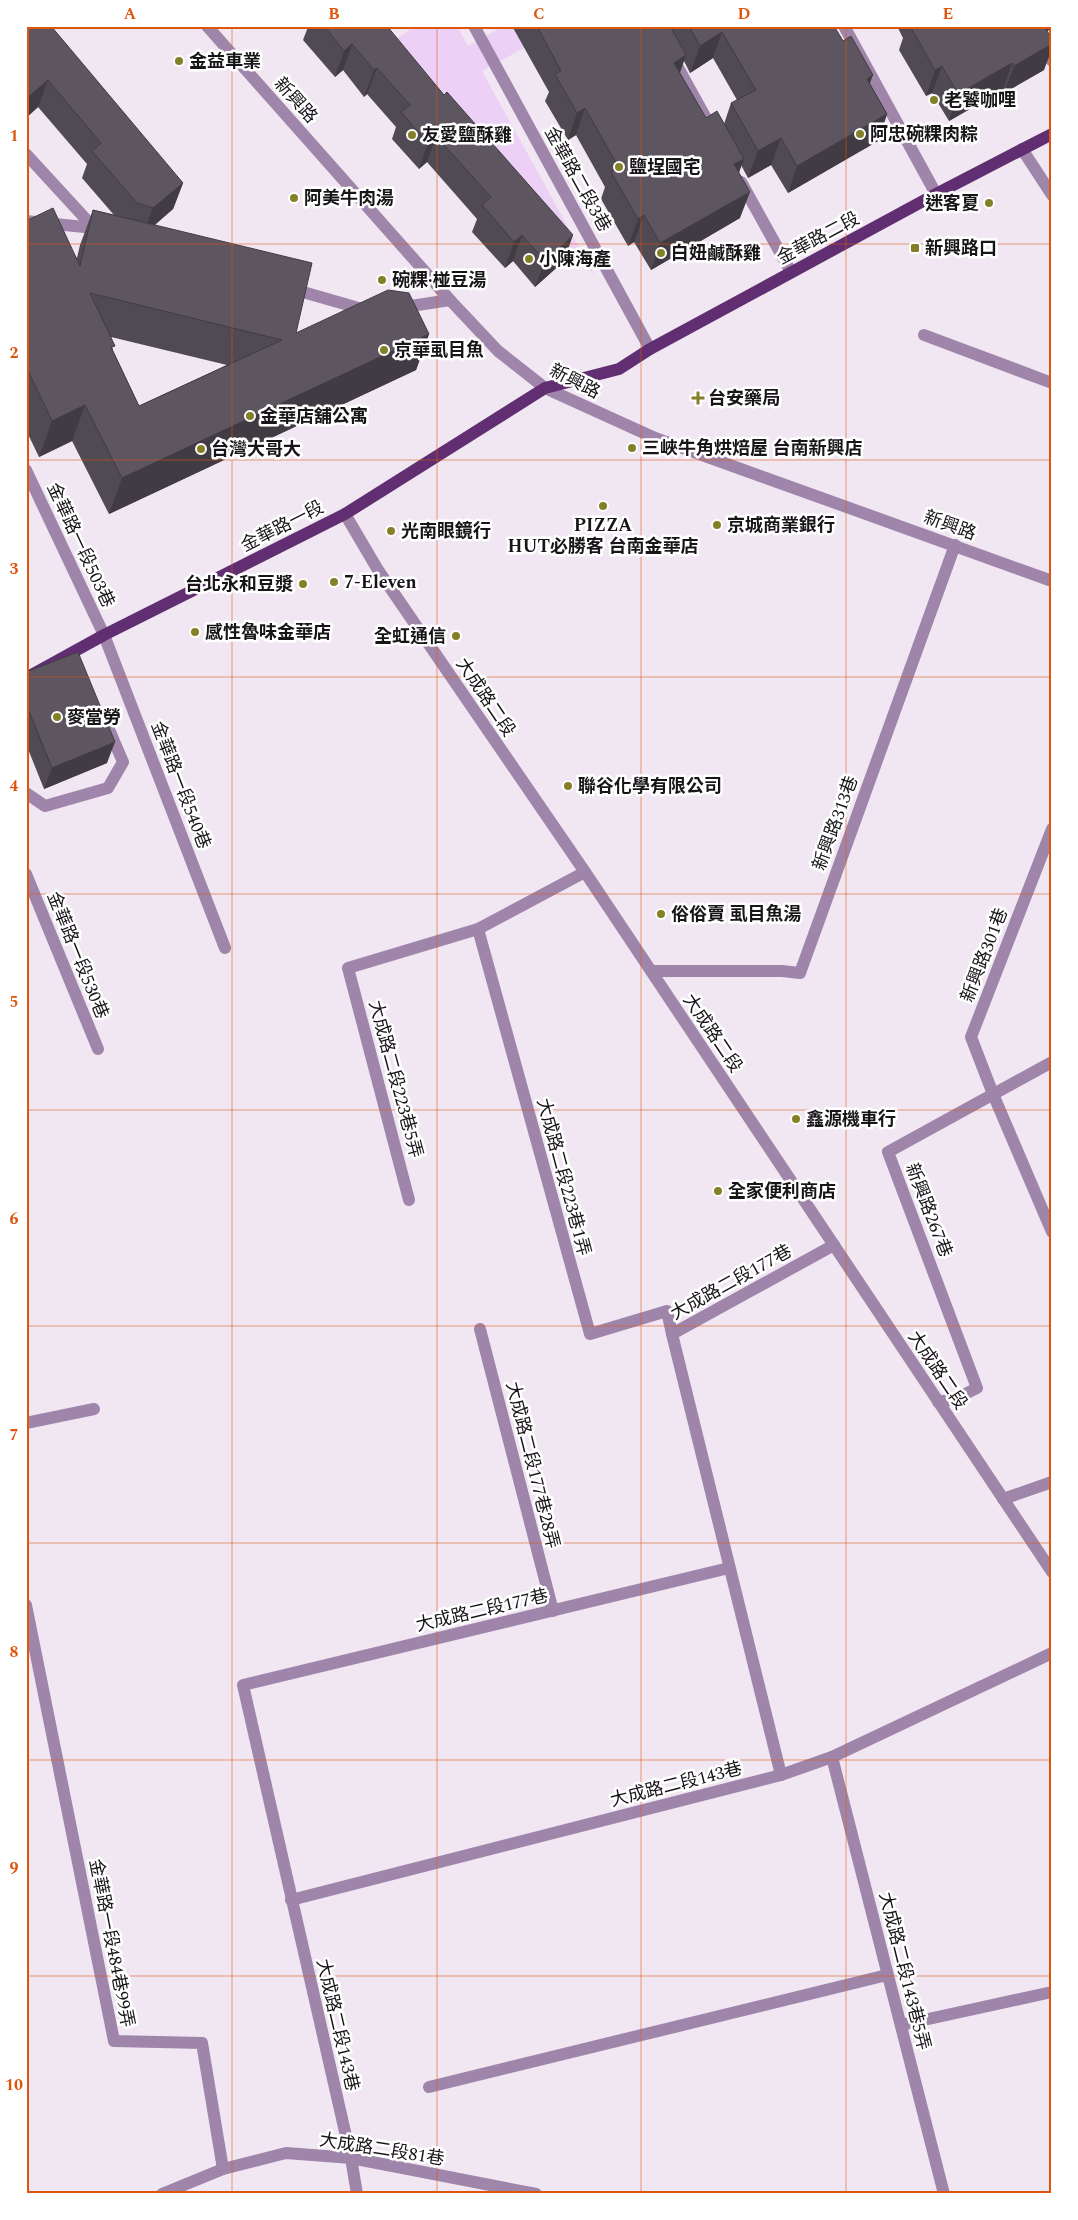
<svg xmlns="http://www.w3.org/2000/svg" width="1078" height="2220" viewBox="0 0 1078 2220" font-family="Spectral,'Noto Sans TC',serif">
<rect width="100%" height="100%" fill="#f0e7f3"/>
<path fill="#ecd0f5" d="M 415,26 L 457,26 L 468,46 L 504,26 L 564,26 L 482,71 L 595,276 L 393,41 Z"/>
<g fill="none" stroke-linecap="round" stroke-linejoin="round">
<g stroke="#a085aa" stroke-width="12">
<path d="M 26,154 L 94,228"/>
<path d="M 26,221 L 94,228 L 103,231"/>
<path d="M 289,288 L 369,311"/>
<path d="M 398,308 L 450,300"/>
<path d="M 924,335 L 1052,383"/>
<path d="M 26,470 L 104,635 L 225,948"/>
<path d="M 26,793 L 45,806 L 108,788 L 123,762 L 108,727"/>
<path d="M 1052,829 L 971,1037 L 993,1094 L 1052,1232"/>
<path d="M 26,874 L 98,1049"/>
<path d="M 478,929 L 590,1334 L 667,1311 L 672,1334"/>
<path d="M 651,971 L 782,971 L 800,973 L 955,545"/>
<path d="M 409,1200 L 348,968 L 478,929 L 585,872"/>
<path d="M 480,1329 L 553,1611"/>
<path d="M 938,1402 L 955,1399 L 977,1388 L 888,1152 L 1052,1062"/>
<path d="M 26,1423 L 94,1409"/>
<path d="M 1003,1499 L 1052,1482"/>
<path d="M 26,1605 L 114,2041 L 202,2043 L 223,2169"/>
<path d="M 832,1757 L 1052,1653"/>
<path d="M 429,2087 L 887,1975"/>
<path d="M 351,2158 L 536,2194"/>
</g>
<g stroke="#a085aa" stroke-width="12">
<path d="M 474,26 L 650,349"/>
<path d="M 655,26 L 713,131"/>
<path d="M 844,26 L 936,194"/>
<path d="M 1033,26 L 1052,61"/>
<path d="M 1022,149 L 1052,195"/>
<path d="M 741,182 L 791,272"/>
<path d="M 781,1775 L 672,1334 L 834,1245"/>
<path d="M 291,1900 L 781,1775 L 832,1757 L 944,2194"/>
<path d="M 901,2025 L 1052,1992"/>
<path d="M 162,2194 L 223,2169 L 286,2153 L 351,2158"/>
<path d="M 357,2194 L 351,2158 L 243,1685 L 729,1568"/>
</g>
<g stroke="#a085aa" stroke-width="12">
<path d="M 207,26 L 450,300 L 498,351 L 545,388 L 655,438 L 1052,581"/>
<path d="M 345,514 L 378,570 L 585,872 L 1052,1572"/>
</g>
<path stroke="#612f71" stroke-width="12" d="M 26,678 L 104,635 L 345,514 L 545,388 L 619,369 L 650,349 L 936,194 L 1052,134"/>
</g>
<g fill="#504a53" fill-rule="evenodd">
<path d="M 26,26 L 183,183 L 173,209 L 155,225 L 296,333 L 429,334 L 416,370 L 109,514 L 72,441 L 39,457 L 26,430 L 26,216 L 28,220 L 77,258 L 80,245 L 93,210 L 114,215 L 82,178 L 87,164 L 38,107 L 26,118 ZM 111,337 L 227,365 L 139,406 L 113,351 Z"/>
<path d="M 307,26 L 387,26 L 564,261 L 535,287 L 513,261 L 505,268 L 472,232 L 477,219 L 427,162 L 419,169 L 392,139 L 396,127 L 367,94 L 364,97 L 343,70 L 335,77 L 303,40 L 308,27 Z"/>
<path d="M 512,26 L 834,26 L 870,84 L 887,114 L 878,141 L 788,193 L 771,165 L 748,178 L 741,165 L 739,172 L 740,218 L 651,270 L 634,242 L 628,246 L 601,199 L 605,187 L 576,135 L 568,140 L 545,101 L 549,92 ZM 713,58 L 737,100 L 731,103 L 724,124 L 706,118 L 680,73 L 684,61 L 690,73 Z"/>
<path d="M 897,26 L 1052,26 L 1052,28 L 1047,31 L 1044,70 L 1004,93 L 1003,90 L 949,121 L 932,93 L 926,96 L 899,50 L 903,38 Z"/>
<path d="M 26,672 L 107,763 L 44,789 L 26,744 Z"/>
</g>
<g fill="#413c43">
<path d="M 1048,26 L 1052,26 L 1052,28 L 1046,32 Z"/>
<path d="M 722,32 L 713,58 L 690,73 L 700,46 Z"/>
<path d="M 352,44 L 343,70 L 335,77 L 344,51 Z"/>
<path d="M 1052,44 L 1052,49 L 1044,70 L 1004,93 L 1014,66 Z"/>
<path d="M 686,55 L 676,82 L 674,63 Z"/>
<path d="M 1012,63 L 1003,90 L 949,121 L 958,94 Z"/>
<path d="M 942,66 L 932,93 L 926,96 L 935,70 Z"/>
<path d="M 377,68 L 367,94 L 364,97 L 374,70 Z"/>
<path d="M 873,75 L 863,102 L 867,79 Z"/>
<path d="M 48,80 L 38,107 L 26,118 L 26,99 Z"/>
<path d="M 585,108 L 576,135 L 568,140 L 577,113 Z"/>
<path d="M 887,114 L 878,141 L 788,193 L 797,166 Z"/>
<path d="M 436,136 L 427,162 L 419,169 L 428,143 Z"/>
<path d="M 781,138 L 771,165 L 748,178 L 758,151 Z"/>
<path d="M 744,159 L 734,186 L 734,164 Z"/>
<path d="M 183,183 L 173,209 L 143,234 L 153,208 Z"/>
<path d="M 750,192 L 740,218 L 651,270 L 660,243 Z"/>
<path d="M 644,215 L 634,242 L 628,246 L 638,219 Z"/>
<path d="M 522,235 L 513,261 L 505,268 L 514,242 Z"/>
<path d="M 573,235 L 564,261 L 535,287 L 545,261 Z"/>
<path d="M 429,334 L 416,370 L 109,514 L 122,478 Z"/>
<path d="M 85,405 L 72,441 L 39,457 L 52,421 Z"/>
<path d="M 115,742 L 107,763 L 44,789 L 52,768 Z"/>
</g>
<g fill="#5d5660" stroke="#413c43" fill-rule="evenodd">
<path d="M 26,26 L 51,26 L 183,183 L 153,208 L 137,203 L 92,151 L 101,143 L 48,80 L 26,99 Z"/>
<path d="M 324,26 L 387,26 L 444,95 L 447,92 L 573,235 L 545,261 L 522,235 L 514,242 L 482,205 L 491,197 L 436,136 L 428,143 L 401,112 L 410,105 L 377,68 L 374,70 L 352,44 L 344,51 Z"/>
<path d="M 537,26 L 670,26 L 686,55 L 674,63 L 706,118 L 717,111 L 744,159 L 734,164 L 750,192 L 660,243 L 644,215 L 638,219 L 611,172 L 619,168 L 585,108 L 577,113 L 555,74 L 561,71 Z"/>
<path d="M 689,26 L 834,26 L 843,41 L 851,36 L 873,75 L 867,79 L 887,114 L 797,166 L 781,138 L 758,151 L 731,103 L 756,90 L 722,32 L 700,46 Z"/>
<path d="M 910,26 L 1044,26 L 1052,39 L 1052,44 L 1014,66 L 1012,63 L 958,94 L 942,66 L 935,70 Z"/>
<path d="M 53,208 L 80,266 L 93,210 L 312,263 L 296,333 L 388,290 L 409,293 L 429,334 L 122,478 L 85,405 L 52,421 L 26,366 L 26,216 L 28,220 ZM 90,293 L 282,340 L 139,406 L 111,347 L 115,346 Z"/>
<path d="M 78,652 L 115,742 L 52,768 L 26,704 L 26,672 Z"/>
</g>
<path fill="none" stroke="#de560d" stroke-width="1" stroke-opacity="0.55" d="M 232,26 L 232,2194M 437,26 L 437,2194M 641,26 L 641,2194M 846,26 L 846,2194M 26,244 L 1052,244M 26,460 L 1052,460M 26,677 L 1052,677M 26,894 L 1052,894M 26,1110 L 1052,1110M 26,1326 L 1052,1326M 26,1543 L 1052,1543M 26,1760 L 1052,1760M 26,1976 L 1052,1976"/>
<g fill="#838028" stroke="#fff" stroke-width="2">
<circle cx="179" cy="61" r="5"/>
<circle cx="934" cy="100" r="5"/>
<circle cx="860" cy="134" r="5"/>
<circle cx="412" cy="135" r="5"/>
<circle cx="619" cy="167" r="5"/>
<circle cx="294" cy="198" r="5"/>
<circle cx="989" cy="203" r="5"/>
<rect x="910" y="243" width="10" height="10" rx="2.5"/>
<circle cx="661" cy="253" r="5"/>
<circle cx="529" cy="259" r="5"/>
<circle cx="382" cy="280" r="5"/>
<circle cx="384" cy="350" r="5"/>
<path d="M695.5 390.5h5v5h5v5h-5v5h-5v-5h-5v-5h5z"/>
<circle cx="250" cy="416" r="5"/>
<circle cx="632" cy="448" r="5"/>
<circle cx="201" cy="449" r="5"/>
<circle cx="603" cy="506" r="5"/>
<circle cx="717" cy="525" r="5"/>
<circle cx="391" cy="531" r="5"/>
<circle cx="334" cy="582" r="5"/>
<circle cx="303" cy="584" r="5"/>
<circle cx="195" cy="632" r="5"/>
<circle cx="456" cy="636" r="5"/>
<circle cx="57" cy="717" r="5"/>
<circle cx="568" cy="786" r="5"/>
<circle cx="661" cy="914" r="5"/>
<circle cx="796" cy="1119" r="5"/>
<circle cx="718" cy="1191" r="5"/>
</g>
<g text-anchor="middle" stroke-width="5" stroke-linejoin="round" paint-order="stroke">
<g font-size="18" font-weight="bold" fill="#181519" stroke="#fff" text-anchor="start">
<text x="189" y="67">金益車業</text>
<text x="944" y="106">老饕咖哩</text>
<text x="870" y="140">阿忠碗粿肉粽</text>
<text x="422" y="141">友愛鹽酥雞</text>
<text x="629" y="173">鹽埕國宅</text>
<text x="304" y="204">阿美牛肉湯</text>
<text x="979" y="209" text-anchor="end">迷客夏</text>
<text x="925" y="254">新興路口</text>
<text x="671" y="259">白妞鹹酥雞</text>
<text x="539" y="265">小陳海產</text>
<text x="392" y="286">碗粿·椪豆湯</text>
<text x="394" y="356">京華虱目魚</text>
<text x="708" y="404">台安藥局</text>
<text x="260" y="422">金華店舖公寓</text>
<text x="642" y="454">三峽牛角烘焙屋 台南新興店</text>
<text x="211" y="455">台灣大哥大</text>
<text x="603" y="531" text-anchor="middle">PIZZA<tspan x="603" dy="21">HUT必勝客 台南金華店</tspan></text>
<text x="727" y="531">京城商業銀行</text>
<text x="401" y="537">光南眼鏡行</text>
<text x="344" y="588">7-Eleven</text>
<text x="293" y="590" text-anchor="end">台北永和豆漿</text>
<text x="205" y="638">感性魯味金華店</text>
<text x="446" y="642" text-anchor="end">全虹通信</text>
<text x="67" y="723">麥當勞</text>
<text x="578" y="792">聯谷化學有限公司</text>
<text x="671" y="920">俗俗賣 虱目魚湯</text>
<text x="806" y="1125">鑫源機車行</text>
<text x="728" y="1197">全家便利商店</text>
</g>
<g font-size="18" fill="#181519" stroke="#fff">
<text transform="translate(296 100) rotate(48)" y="6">新興路</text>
<text transform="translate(578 179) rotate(61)" y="6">金華路二段3巷</text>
<text transform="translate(818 238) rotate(-28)" y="6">金華路二段</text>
<text transform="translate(575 381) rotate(27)" y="6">新興路</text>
<text transform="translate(950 525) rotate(20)" y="6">新興路</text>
<text transform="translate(282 526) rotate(-27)" y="6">金華路一段</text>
<text transform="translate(81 545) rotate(65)" y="6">金華路一段503巷</text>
<text transform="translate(486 697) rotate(56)" y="6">大成路二段</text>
<text transform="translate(181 785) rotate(69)" y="6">金華路一段540巷</text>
<text transform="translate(835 823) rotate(-70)" y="6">新興路313巷</text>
<text transform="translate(78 955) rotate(68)" y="6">金華路一段530巷</text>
<text transform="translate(984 955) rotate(-69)" y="6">新興路301巷</text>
<text transform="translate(713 1033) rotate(56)" y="6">大成路二段</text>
<text transform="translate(396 1079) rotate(75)" y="6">大成路二段223巷5弄</text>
<text transform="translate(564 1177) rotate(75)" y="6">大成路二段223巷1弄</text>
<text transform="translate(929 1210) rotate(69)" y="6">新興路267巷</text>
<text transform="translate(731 1282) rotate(-29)" y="6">大成路二段177巷</text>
<text transform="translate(938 1370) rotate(56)" y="6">大成路二段</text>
<text transform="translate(533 1465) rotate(76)" y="6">大成路二段177巷28弄</text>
<text transform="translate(482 1610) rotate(-13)" y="6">大成路二段177巷</text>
<text transform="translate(676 1784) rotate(-14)" y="6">大成路二段143巷</text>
<text transform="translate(112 1943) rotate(79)" y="6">金華路一段484巷99弄</text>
<text transform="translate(905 1971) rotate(76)" y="6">大成路二段143巷5弄</text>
<text transform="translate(338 2025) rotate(77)" y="6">大成路二段143巷</text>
<text transform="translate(382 2149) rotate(9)" y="6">大成路二段81巷</text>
</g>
</g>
<rect width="1078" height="2220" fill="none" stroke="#ffffff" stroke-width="55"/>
<rect x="28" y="28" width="1022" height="2164" fill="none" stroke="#de560d" stroke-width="2"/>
<g font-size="16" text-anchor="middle" font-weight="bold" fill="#de560d">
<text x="130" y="19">A</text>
<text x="334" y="19">B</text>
<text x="539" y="19">C</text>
<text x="744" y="19">D</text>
<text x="948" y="19">E</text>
<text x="14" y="141">1</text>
<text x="14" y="358">2</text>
<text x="14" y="574">3</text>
<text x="14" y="791">4</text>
<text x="14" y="1007">5</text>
<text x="14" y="1224">6</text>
<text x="14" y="1440">7</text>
<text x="14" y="1657">8</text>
<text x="14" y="1873">9</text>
<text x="14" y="2090">10</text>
</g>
</svg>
